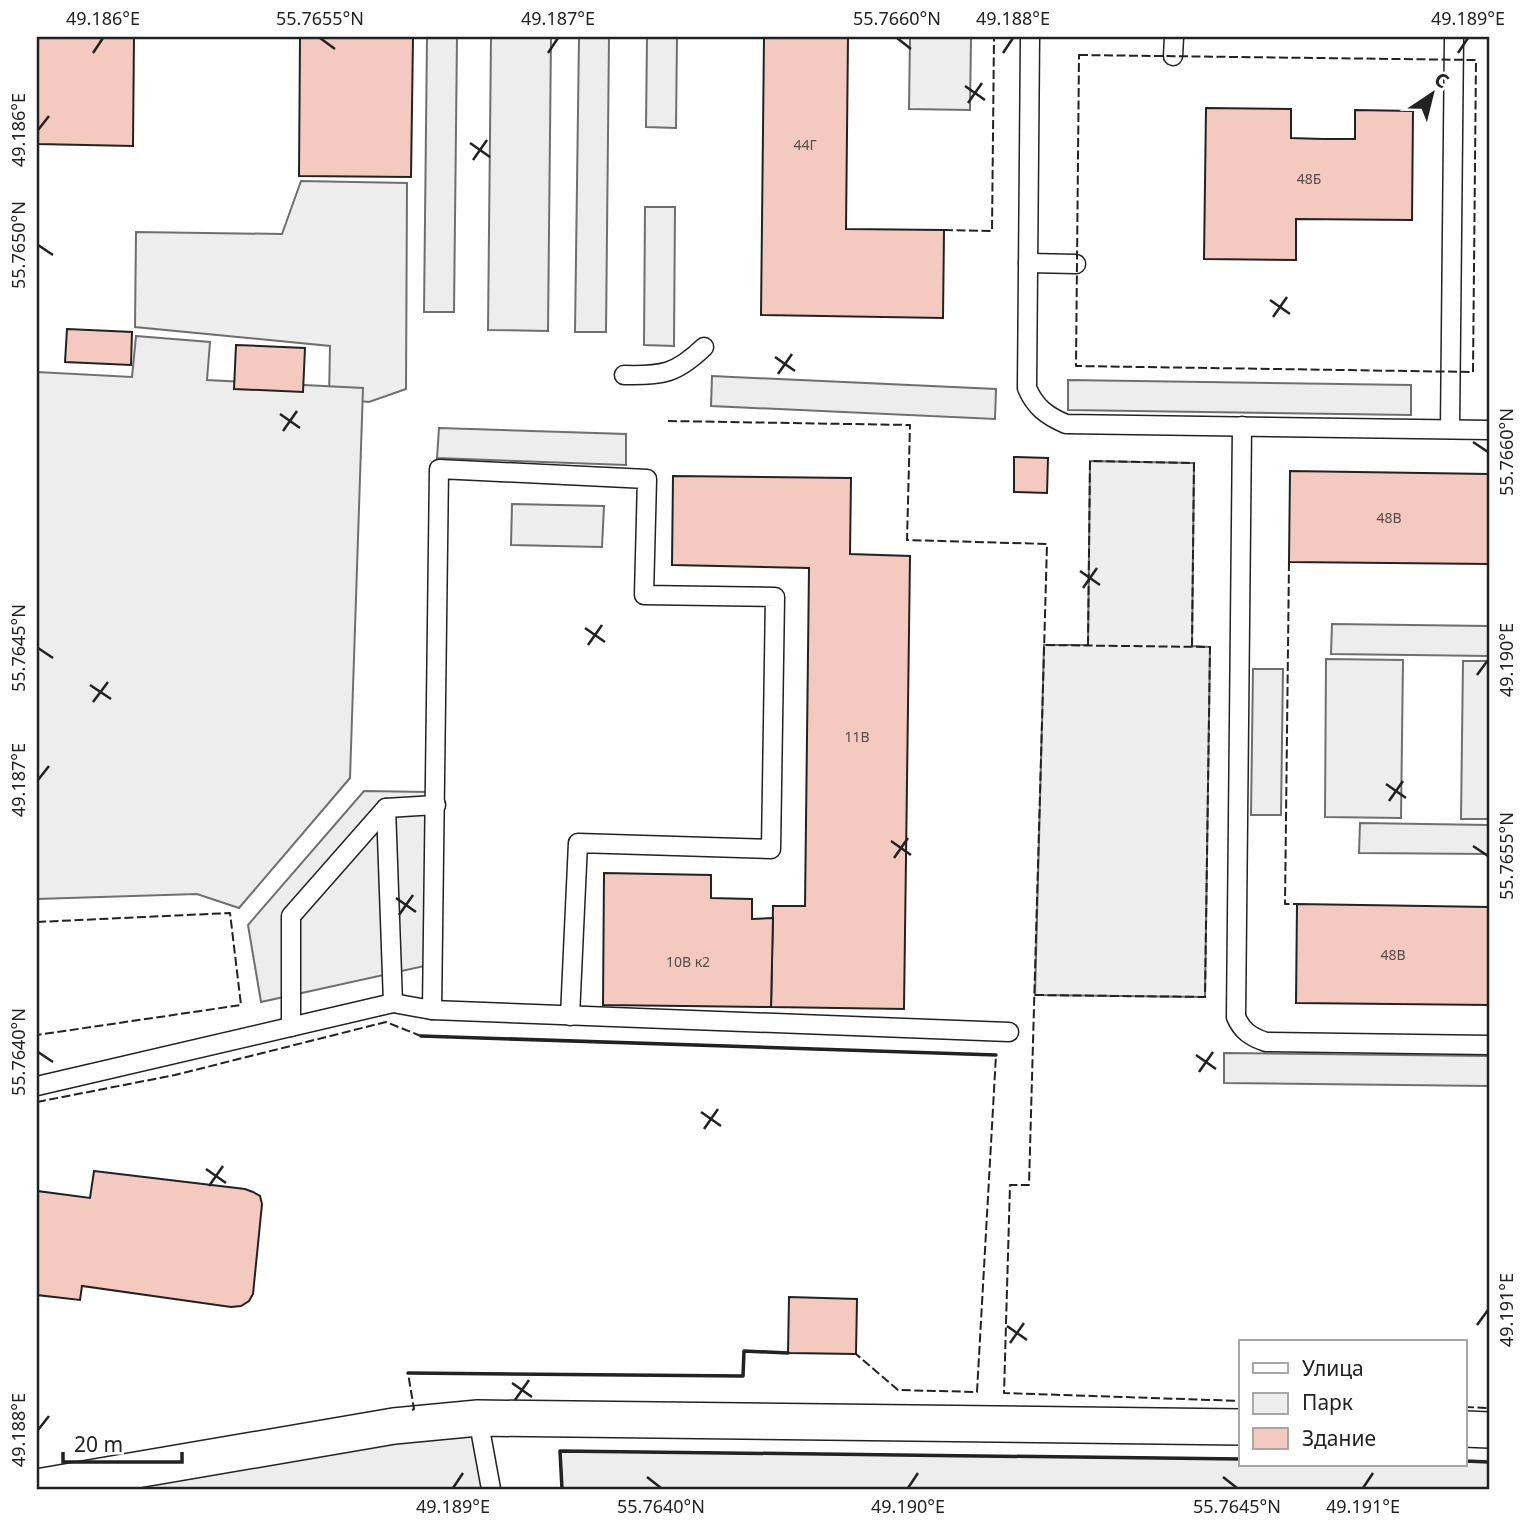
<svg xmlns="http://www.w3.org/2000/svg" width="1526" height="1526" viewBox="0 0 1526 1526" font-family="'Noto Sans',sans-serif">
<rect width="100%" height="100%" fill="#fff"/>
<g fill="#eee" stroke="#6f6f6f" stroke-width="2">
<path d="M 910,37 L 971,37 L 970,110 L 909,109 Z"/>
<path d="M 301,181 L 407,183 L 406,389 L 369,402 L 329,398 L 330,346 L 135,327 L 136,232 L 282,234 Z"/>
<path d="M 1090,461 L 1194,463 L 1192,646 L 1210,647 L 1205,997 L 1035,995 L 1044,645 L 1088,645 Z"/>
<path d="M 512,504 L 604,506 L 602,547 L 511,545 Z"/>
<path d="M 1326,659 L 1403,660 L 1401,818 L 1325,817 Z"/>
<path d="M 1463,661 L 1489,661 L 1489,819 L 1461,819 Z"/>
</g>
<g fill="#ededed" stroke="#6f6f6f" stroke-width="2">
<path d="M 427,37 L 457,37 L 454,312 L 424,312 Z"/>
<path d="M 491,37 L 551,37 L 548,331 L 488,330 Z"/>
<path d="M 579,37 L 609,37 L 606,332 L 575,332 Z"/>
<path d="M 647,37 L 677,37 L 676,128 L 646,127 Z"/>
<path d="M 645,207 L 675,207 L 674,346 L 644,345 Z"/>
<path d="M 136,336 L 210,342 L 207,380 L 363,388 L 350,778 L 239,908 L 197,894 L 37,899 L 37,372 L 132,377 Z"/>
<path d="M 712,376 L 996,389 L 995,419 L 711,406 Z"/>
<path d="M 1068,380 L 1411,385 L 1411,415 L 1068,410 Z"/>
<path d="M 439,428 L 626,434 L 626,465 L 437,458 Z"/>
<path d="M 1332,624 L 1489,626 L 1489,656 L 1331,654 Z"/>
<path d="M 1253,669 L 1283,669 L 1281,815 L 1251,815 Z"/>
<path d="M 364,791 L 429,792 L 429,965 L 261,1002 L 248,925 Z"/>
<path d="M 1360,823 L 1489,825 L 1489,854 L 1359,853 Z"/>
<path d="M 1224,1053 L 1489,1056 L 1489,1086 L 1224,1083 Z"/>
<path d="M 484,1424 L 493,1489 L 102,1489 Z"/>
<path d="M 560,1451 L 1241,1459 L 1241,1465 L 1465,1465 L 1465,1461 L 1489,1462 L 1489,1489 L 562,1489 Z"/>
</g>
<g fill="#f3c9c0" stroke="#222" stroke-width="2">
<path d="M 37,37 L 134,37 L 133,146 L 37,144 Z"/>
<path d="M 300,37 L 413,37 L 411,177 L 299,176 Z"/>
<path d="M 764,37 L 848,37 L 846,229 L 944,230 L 943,318 L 761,315 Z"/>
<path d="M 1206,108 L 1291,109 L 1291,138 L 1323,139 L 1355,139 L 1355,110 L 1413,111 L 1412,220 L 1296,219 L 1296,260 L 1204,259 Z"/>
<path d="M 67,329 L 132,332 L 131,365 L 65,362 Z"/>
<path d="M 236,345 L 305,348 L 303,392 L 234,389 Z"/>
<path d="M 1014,457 L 1048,458 L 1047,493 L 1014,492 Z"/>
<path d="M 1290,471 L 1489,474 L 1489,564 L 1289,562 Z"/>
<path d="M 673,476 L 851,478 L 850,554 L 910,556 L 904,1009 L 771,1007 L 773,906 L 805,906 L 809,568 L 672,565 Z"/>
<path d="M 604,873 L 711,875 L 711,898 L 752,899 L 752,919 L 773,918 L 771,1007 L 603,1005 Z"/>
<path d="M 1297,904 L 1489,907 L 1489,1005 L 1296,1003 Z"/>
<path d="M 94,1171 L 245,1189 L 253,1192 L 260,1196 L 262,1204 L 253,1294 L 249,1301 L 241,1306 L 231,1307 L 82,1286 L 80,1300 L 37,1295 L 37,1191 L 90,1198 Z"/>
<path d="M 789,1297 L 857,1299 L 856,1354 L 788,1353 Z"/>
</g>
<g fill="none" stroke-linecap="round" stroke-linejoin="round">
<g stroke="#222" stroke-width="21">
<g id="lane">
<path d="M 1030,37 L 1027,388 C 1035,407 1047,416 1066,424 L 1489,430"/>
<path d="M 1173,56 L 1174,37"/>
<path d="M 1028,263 L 1076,264"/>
<path d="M 624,375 C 662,376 676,374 704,347"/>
<path d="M 1242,426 L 1236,1017 C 1242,1031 1251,1037 1266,1042 L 1489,1045"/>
<path d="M 1450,429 L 1454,37"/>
<path d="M 393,1003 L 432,1010 L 1009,1032"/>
<path d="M 432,1010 L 439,469 L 647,479 L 644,595 L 775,597 L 771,849 L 578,843 L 570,1016"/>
<path d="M 291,1027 L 291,916 L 386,808 L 436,805"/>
<path d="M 37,1086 L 393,1003 L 386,808"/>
<path d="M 478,1418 L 491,1489"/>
</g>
</g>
<g stroke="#222" stroke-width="38">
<g id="street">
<path d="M 1465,1429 L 1489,1430"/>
<path d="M 37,1487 L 394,1426 L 478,1418 L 1241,1427"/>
</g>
</g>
<use href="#lane" stroke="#fff" stroke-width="18"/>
<use href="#street" stroke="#fff" stroke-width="35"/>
<g stroke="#222" stroke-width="2" stroke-dasharray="9 3.5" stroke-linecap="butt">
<path d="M 1079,55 L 1476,60 L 1473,372 L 1076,366 Z"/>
<path d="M 944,230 L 992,231 L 994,37"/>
<path d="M 668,421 L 910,425 L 907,540 L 1047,544 L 1029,1185 L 1010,1185 L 1004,1393 L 1241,1401"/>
<path d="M 1289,562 L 1285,904 L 1297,904"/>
<path d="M 1088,645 L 1090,461 L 1194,463 L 1192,647"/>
<path d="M 37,922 L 230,913 L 241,1005 L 37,1035"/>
<path d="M 1035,995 L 1205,997 L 1210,647 L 1044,645"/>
<path d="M 37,1102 L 175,1075 L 386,1022 L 421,1036 L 996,1055 L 977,1392 L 898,1390 L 856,1354 L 853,1354"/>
<path d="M 1465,1407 L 1489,1408"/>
<path d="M 412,1410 L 414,1409 L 408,1373 L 743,1376 L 744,1351 L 790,1353"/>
</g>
<g stroke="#222" stroke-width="3.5">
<path d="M 421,1036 L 996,1055"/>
<path d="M 408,1373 L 743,1376 L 744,1351 L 788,1353"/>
<path d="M 1465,1461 L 1489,1462"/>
<path d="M 562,1489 L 560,1451 L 1241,1459"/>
</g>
</g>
<path fill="none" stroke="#222" stroke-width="2.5" d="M 320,38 L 335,49M 897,38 L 911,49M 93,53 L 103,38M 548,53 L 558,38M 1003,53 L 1013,38M 1458,53 L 1468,38M 965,86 L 985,100M 968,103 L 982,83M 38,130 L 49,116M 470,143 L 490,157M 473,160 L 487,140M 38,245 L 53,255M 1270,300 L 1290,314M 1273,317 L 1287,297M 775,357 L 795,371M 778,374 L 792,354M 280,414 L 300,428M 283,431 L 297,411M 1473,442 L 1488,452M 1080,571 L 1100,585M 1083,588 L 1097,568M 585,628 L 605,642M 588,645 L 602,625M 38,648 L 53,658M 1477,675 L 1488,660M 90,685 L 111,699M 93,702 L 108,682M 38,780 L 49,766M 1386,784 L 1406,798M 1389,801 L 1403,781M 891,841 L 911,855M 1473,846 L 1488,856M 894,858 L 908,838M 396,898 L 416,912M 399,915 L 413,895M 38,1052 L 53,1062M 1196,1055 L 1216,1069M 1199,1072 L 1213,1052M 701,1112 L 721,1126M 704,1129 L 718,1109M 206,1169 L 226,1183M 209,1186 L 223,1166M 1477,1325 L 1488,1310M 1007,1326 L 1027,1340M 1010,1343 L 1024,1323M 512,1383 L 532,1397M 515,1400 L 529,1380M 38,1430 L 49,1416M 647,1477 L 661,1488M 1223,1477 L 1237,1488M 453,1488 L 463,1473M 908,1488 L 918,1473M 1363,1488 L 1373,1473"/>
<g text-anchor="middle" stroke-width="5" stroke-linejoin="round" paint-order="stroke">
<g font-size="14" fill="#564c4a">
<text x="805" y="150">44Г</text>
<text x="1309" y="184">48Б</text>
<text x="1389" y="523">48В</text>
<text x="857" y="742">11В</text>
<text x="1393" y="960">48В</text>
<text x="688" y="967">10В к2</text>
</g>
</g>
<rect width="1526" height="1526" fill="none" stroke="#ffffff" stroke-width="77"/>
<rect x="1239" y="1340" width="228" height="126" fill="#ffffff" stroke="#a7a7a7" stroke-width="2"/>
<rect x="1253" y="1363" width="35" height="10" fill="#ffffff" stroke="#a7a7a7" stroke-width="2"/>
<text x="1302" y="1376" font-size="21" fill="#222222">Улица</text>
<rect x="1253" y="1393" width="35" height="21" fill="#eeeeee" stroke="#a7a7a7" stroke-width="2"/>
<text x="1302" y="1410" font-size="21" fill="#222222">Парк</text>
<rect x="1253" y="1428" width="35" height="21" fill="#f3c9c0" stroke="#a7a7a7" stroke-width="2"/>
<text x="1302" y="1446" font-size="21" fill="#222222">Здание</text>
<g transform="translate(1432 94) rotate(35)" stroke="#ffffff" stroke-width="5" paint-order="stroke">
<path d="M0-5L12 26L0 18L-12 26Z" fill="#222222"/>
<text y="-10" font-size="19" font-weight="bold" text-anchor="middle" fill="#222222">С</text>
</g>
<path d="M63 1452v10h119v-10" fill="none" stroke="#222222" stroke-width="3.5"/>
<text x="74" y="1452" font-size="21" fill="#222222" stroke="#ffffff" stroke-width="5" paint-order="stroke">20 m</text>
<rect x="38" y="38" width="1450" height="1450" fill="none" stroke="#222" stroke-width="2.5"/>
<g font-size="18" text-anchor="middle" fill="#222">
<text x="103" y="25">49.186°E</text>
<text x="320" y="25">55.7655°N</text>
<text x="558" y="25">49.187°E</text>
<text x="897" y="25">55.7660°N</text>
<text x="1013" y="25">49.188°E</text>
<text x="1468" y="25">49.189°E</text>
<text transform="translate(19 130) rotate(-90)" y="6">49.186°E</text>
<text transform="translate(19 245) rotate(-90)" y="6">55.7650°N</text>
<text transform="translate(1507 452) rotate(-90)" y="6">55.7660°N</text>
<text transform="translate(19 648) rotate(-90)" y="6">55.7645°N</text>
<text transform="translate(1507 660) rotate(-90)" y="6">49.190°E</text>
<text transform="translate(19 780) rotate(-90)" y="6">49.187°E</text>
<text transform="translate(1507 856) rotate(-90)" y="6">55.7655°N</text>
<text transform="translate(19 1052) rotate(-90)" y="6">55.7640°N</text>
<text transform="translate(1507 1310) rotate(-90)" y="6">49.191°E</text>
<text transform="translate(19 1430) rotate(-90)" y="6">49.188°E</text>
<text x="453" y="1513">49.189°E</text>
<text x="661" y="1513">55.7640°N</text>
<text x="908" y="1513">49.190°E</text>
<text x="1237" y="1513">55.7645°N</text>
<text x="1363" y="1513">49.191°E</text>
</g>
</svg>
